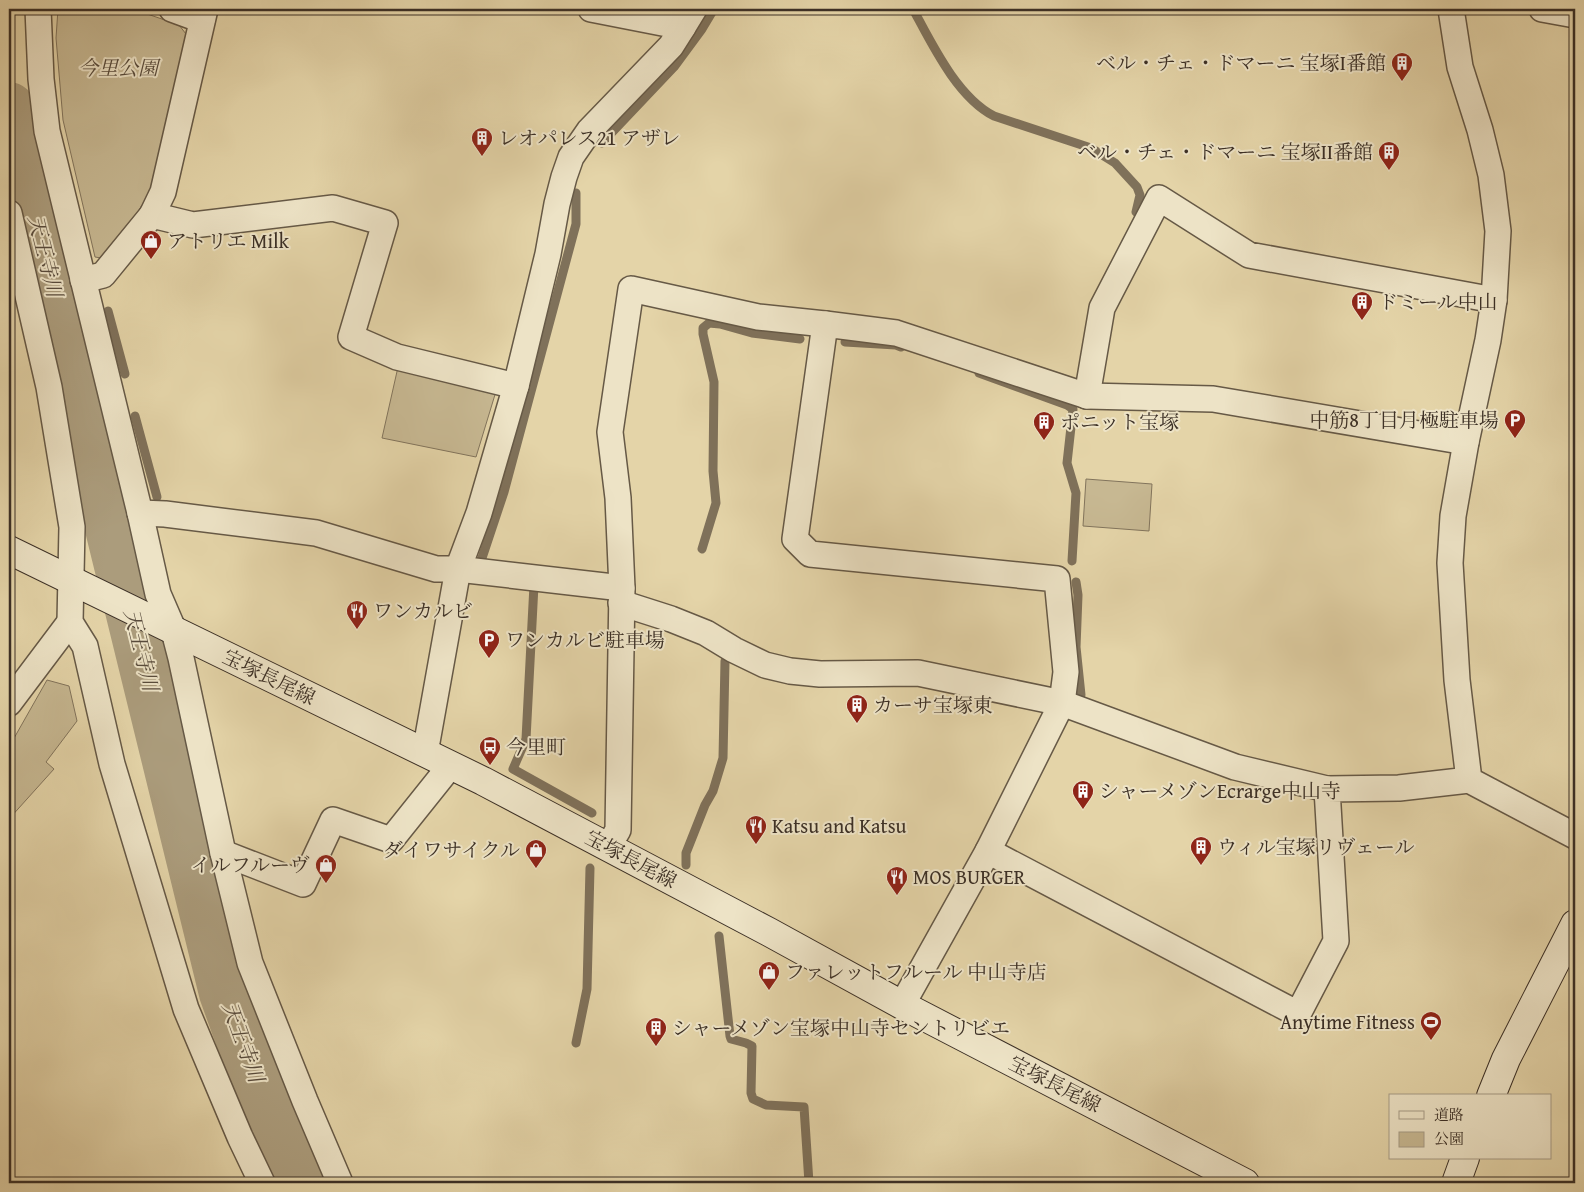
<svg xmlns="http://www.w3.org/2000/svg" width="1584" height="1192" viewBox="0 0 1584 1192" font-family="'Gentium Book Plus','Noto Serif JP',serif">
<rect width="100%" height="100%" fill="#e4d4a8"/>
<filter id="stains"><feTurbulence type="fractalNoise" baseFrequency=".004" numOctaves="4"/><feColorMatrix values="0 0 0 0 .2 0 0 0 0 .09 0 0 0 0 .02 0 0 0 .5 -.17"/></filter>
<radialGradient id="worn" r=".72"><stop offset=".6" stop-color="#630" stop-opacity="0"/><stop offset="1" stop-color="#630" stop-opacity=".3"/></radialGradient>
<g fill="#c7b892" stroke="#82745c">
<path d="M 58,9 L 133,9 L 179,25 L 186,34 L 165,134 L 150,193 L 107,259 L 95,257 L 63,120 L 56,38 Z"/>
<path d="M 398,367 L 497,388 L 476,457 L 382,438 Z"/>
<path d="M 1086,479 L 1152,484 L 1149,531 L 1083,526 Z"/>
<path d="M 47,680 L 69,686 L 77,721 L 46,762 L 54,769 L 9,819 L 9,747 Z"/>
</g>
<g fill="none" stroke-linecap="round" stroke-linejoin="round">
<g stroke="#7f715a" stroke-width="9">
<path d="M 913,9 C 932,44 957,97 994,116 L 1091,148 L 1115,163 L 1137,187 L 1140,195 L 1136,212 L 1141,216 L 1138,221"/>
<path d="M 602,143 L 674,67 L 702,29 L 714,9"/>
<path d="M 108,311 L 125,374"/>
<path d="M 845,342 L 896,345 L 901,347"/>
<path d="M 979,373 L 1067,405 L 1073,409 L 1067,463 L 1076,493 L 1072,561"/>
<path d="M 135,416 L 157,497"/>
<path d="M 702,549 L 716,503 L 713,471 L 714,382 L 703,334 L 703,328 L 709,323 L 720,324 L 752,333 L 800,339"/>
<path d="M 479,567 L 504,492 L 569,250 L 576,224 L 576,193"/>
<path d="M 1076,582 L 1078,595 L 1076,647 L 1081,695"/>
<path d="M 528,585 L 534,585 L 526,739 L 513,769 L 592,813"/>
<path d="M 686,865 L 686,853 L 705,805 L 713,791 L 723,758 L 725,661"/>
<path d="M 719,936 L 730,1036 L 731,1039 L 746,1043 L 752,1046 L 751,1093 L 753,1099 L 766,1105 L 804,1107 L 809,1183"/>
<path d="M 576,1043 L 587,989 L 590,868"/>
</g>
<path stroke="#ab9c7c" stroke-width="52" d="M 9,108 L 9,113 L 225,993 L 277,1137 L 300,1183"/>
<g stroke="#665946" stroke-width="28">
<g id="street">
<path d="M 38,9 L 41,79 L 47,131 L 140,513 L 158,594 L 174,631 L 181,658 L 223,853 L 250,963 L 305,1101 L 340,1183"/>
<path d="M 172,9 L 202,20"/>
<path d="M 591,9 L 683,27 L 694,9"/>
<path d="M 1451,9 L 1460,67 L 1480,130 L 1491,175 L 1498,231 L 1494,300"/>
<path d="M 1542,9 L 1575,15"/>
<path d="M 9,213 L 49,387 L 72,527 L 70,622 L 85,646 L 112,764 L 186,1009 L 240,1137 L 262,1183"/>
<path d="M 152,215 L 193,225 L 333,208 L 385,223 L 351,337 L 397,357 L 516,386"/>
<path d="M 83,280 L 103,275 L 152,215 L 163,192 L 205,9"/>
<path d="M 1087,396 L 1213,399 L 1466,442"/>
<path d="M 140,513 L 165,514 L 316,533 L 436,569 L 458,569 L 622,588"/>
<path d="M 621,603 L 671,619 L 706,633 L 734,650 L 765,665 L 790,671 L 820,674 L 918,673 L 1062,703 L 1235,767 L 1327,789"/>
<path d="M 9,703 L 70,622"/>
<path d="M 425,753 L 458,569 L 479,513 L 516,386 L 548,254 L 557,204 L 564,177 L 571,157 L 589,131 L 671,46 L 683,27"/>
<path d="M 1469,780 L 1457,680 L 1450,563 L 1453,516 L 1466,442 L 1488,340 L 1494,300 L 1249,255 L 1159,198 L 1102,308 L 1087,396 L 896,333 L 825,324 L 795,539 L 810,554 L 1057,579 L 1066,672 L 1062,703 L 988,851 L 1298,1014 L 1336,941 L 1327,789 L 1399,788 L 1469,780 L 1575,836"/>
<path d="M 608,847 L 618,830 L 622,588 L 618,498 L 610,432 L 631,289 L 758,317 L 825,324"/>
<path d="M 223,853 L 303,884 L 333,820 L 391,840 L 451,765"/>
<path d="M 902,1005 L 988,851"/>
</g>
</g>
<g stroke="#3c3026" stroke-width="30">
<g id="secondary">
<path d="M 9,550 L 483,781 L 769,932 L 902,1005 L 1245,1183"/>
<path d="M 1491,1096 L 1506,1059 L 1575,924"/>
<path d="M 1456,1183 L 1465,1158"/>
</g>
</g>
<use href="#street" stroke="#ede3c6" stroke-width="25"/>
<use href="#secondary" stroke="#ede3c6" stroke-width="28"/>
</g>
<defs>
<g id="building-pin" transform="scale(1.125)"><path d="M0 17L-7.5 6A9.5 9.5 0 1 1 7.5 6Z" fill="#8f2418" stroke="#ede3c6"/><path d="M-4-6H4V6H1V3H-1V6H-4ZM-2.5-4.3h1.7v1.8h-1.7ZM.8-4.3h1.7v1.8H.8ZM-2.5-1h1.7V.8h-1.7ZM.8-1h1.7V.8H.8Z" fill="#fff"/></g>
<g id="shop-pin" transform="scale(1.125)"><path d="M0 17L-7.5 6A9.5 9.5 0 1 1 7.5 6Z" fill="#8f2418" stroke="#ede3c6"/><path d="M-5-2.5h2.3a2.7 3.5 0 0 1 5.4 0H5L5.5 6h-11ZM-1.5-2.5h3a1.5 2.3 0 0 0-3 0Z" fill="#fff"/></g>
<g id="parking-pin" transform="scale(1.125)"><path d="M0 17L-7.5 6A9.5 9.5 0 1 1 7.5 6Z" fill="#8f2418" stroke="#ede3c6"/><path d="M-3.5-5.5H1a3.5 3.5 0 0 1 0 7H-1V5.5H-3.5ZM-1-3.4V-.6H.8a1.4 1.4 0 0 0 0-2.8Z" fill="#fff"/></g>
<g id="restaurant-pin" transform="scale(1.125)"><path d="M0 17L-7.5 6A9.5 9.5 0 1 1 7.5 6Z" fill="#8f2418" stroke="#ede3c6"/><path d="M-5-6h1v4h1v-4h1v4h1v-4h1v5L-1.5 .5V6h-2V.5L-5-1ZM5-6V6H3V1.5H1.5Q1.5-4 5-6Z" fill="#fff"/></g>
<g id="bus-pin" transform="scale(1.125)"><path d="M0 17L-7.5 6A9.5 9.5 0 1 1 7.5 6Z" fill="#8f2418" stroke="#ede3c6"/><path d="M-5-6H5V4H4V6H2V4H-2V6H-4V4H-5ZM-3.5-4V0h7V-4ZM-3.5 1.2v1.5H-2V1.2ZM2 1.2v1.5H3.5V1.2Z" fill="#fff"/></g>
<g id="stadium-pin" transform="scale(1.125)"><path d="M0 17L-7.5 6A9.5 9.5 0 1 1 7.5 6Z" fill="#8f2418" stroke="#ede3c6"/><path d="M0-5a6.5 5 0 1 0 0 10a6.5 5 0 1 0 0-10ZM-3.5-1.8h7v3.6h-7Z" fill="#fff"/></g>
</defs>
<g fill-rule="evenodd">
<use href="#building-pin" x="1402" y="63"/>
<use href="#building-pin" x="482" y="138"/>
<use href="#building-pin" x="1389" y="152"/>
<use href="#shop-pin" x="151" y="241"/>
<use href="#building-pin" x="1362" y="302"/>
<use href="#parking-pin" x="1515" y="420"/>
<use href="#building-pin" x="1044" y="422"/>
<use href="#restaurant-pin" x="357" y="611"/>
<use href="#parking-pin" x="489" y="640"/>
<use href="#building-pin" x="857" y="705"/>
<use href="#bus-pin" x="490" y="747"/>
<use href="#building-pin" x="1083" y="791"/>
<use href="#restaurant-pin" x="756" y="826"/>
<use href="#building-pin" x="1201" y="847"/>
<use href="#shop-pin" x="536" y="850"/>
<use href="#shop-pin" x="326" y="865"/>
<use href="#restaurant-pin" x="897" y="877"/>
<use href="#shop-pin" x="769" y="972"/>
<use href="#stadium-pin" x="1431" y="1022"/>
<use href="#building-pin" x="656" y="1028"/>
</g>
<g text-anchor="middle" stroke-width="4" stroke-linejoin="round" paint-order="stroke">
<g font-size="20" fill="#3c3026" stroke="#ede3c6" text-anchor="start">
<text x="1386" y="70" text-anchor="end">ベル・チェ・ドマーニ 宝塚Ⅰ番館</text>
<text x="498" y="145">レオパレス21 アザレ</text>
<text x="1373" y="159" text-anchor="end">ベル・チェ・ドマーニ 宝塚Ⅱ番館</text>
<text x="167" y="248">アトリエ Milk</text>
<text x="1378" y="309">ドミール中山</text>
<text x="1499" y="427" text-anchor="end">中筋8丁目月極駐車場</text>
<text x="1060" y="429">ポニット宝塚</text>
<text x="373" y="618">ワンカルビ</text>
<text x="505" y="647">ワンカルビ駐車場</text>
<text x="873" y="712">カーサ宝塚東</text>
<text x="506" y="754">今里町</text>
<text x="1099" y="798">シャーメゾンEcrarge中山寺</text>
<text x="772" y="833">Katsu and Katsu</text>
<text x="1217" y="854">ウィル宝塚リヴェール</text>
<text x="520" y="857" text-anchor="end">ダイワサイクル</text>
<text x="310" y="872" text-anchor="end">イルフルーヴ</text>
<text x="913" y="884">MOS BURGER</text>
<text x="785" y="979">ファレットフルール 中山寺店</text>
<text x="1415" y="1029" text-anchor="end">Anytime Fitness</text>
<text x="672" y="1035">シャーメゾン宝塚中山寺セントリビエ</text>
</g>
<g font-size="20" font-style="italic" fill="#584b3c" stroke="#ede3c6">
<text x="118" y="75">今里公園</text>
</g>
<g font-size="20" fill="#3c3026" stroke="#ede3c6">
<text transform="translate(269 677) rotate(26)" y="7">宝塚長尾線</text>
<text transform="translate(631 859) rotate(28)" y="7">宝塚長尾線</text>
<text transform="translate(1055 1084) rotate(27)" y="7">宝塚長尾線</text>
</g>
<g font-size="21" font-style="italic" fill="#584b3c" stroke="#ede3c6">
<text transform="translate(45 256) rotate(76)" y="7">天王寺川</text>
<text transform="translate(141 650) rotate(76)" y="7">天王寺川</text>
<text transform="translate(243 1042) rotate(70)" y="7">天王寺川</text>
</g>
</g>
<rect width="1584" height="1192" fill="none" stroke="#e4d4a8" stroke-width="30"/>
<rect x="10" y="10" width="1564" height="1172" fill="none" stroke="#3c3026" stroke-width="2.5"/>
<rect x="15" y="15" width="1554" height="1162" fill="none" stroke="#3c3026"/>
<rect x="1389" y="1094" width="162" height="65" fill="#ede3c6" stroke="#a69b86"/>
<rect x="1399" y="1111" width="25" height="8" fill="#ede3c6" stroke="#a69b86"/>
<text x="1434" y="1120" font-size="15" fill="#3c3026">道路</text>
<rect x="1399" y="1132" width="25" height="15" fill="#c7b892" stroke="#a69b86"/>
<text x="1434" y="1144" font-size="15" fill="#3c3026">公園</text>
<rect width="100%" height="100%" filter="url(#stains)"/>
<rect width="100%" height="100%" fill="url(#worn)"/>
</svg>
